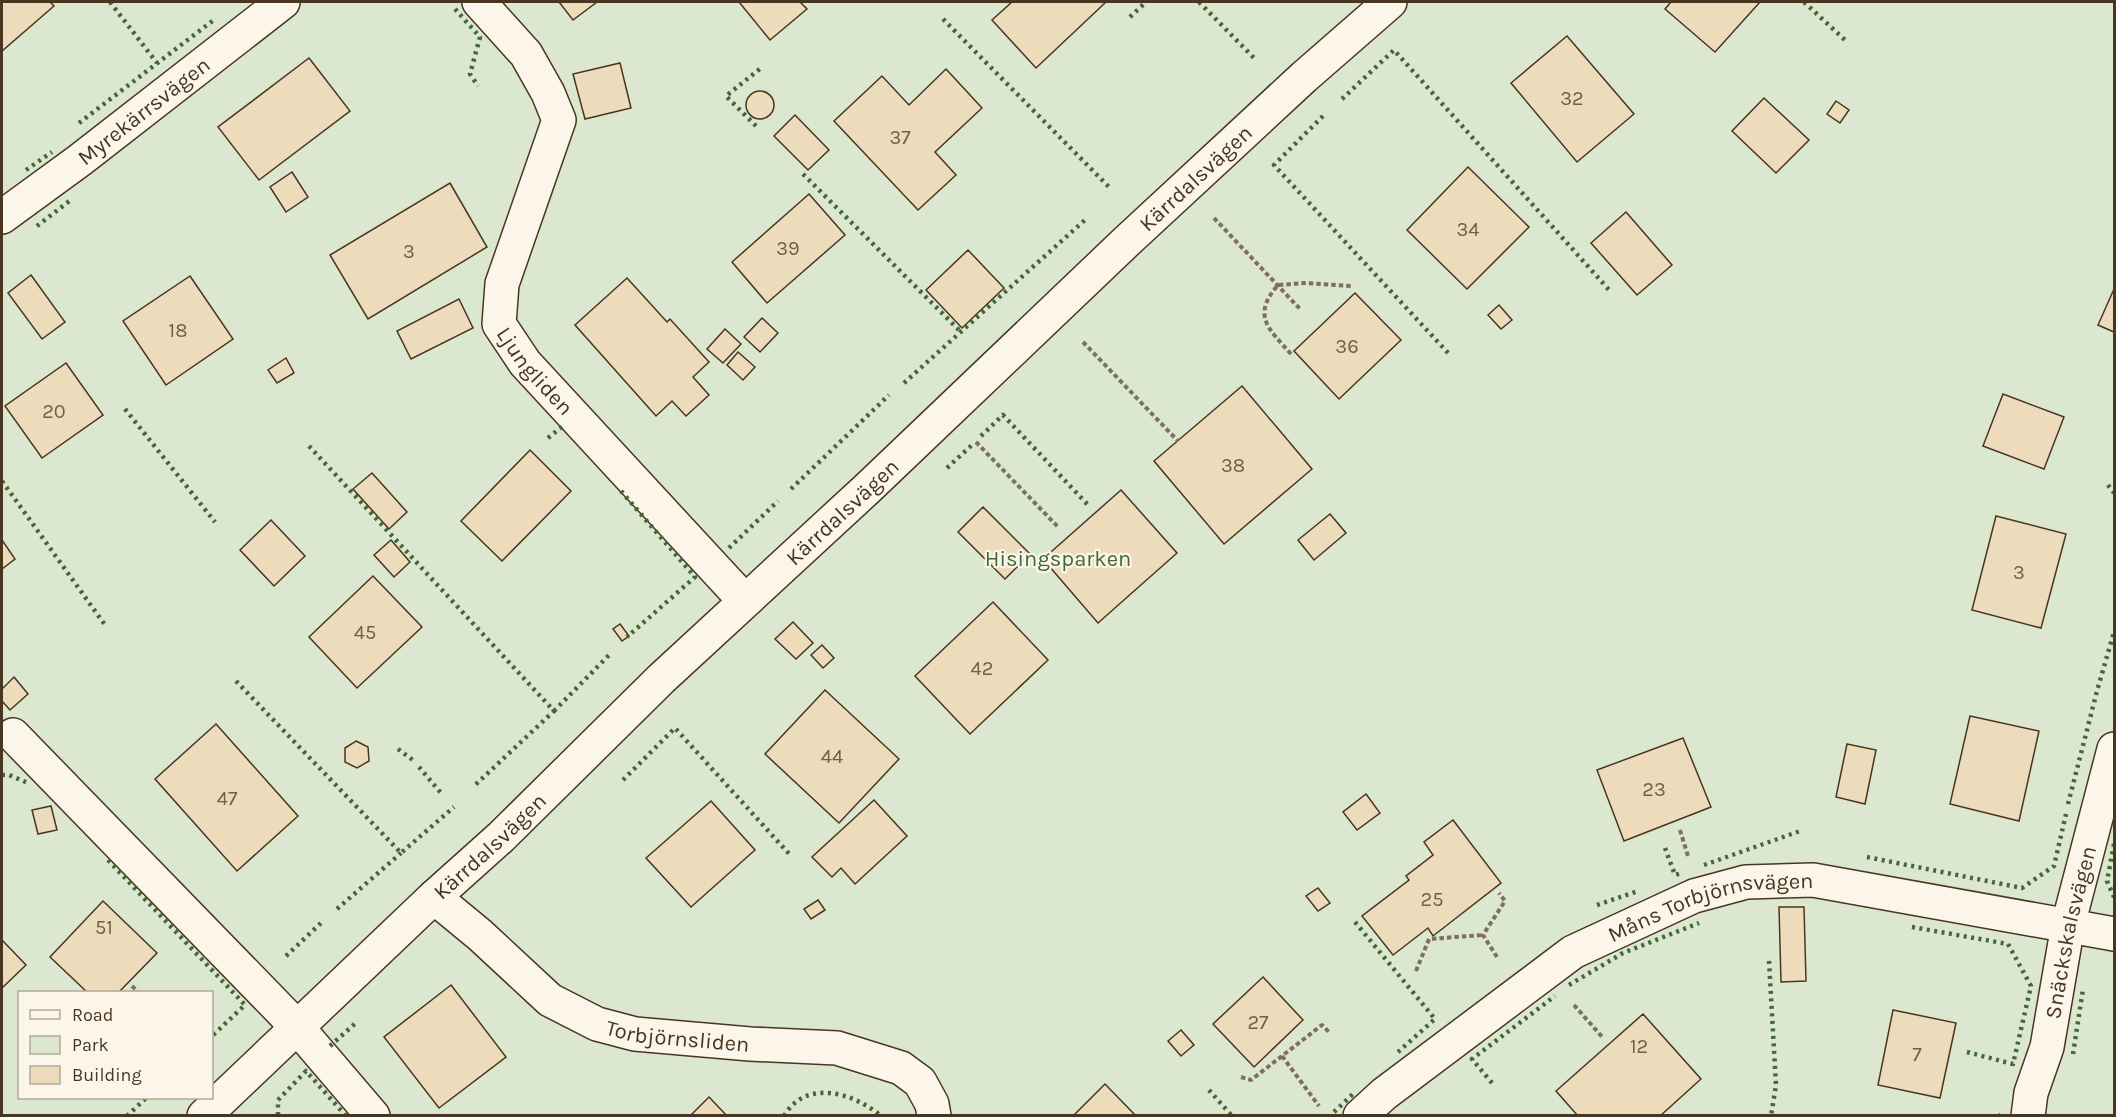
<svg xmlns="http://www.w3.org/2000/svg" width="2116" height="1117" viewBox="0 0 2116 1117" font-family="Karla,sans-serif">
<rect width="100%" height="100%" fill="#fbf6e9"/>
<path fill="#dce7d0" stroke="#887966" stroke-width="1.5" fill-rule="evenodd" d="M 2,2 L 2114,2 L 2114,1115 L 2,1116 ZM 20,992 L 212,992 L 212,1098 L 20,1098 Z"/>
<g fill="#ecdcbc" stroke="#4a3520" stroke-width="1.5">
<path d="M 2,2 L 50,2 L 54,6 L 2,51 Z"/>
<path d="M 559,2 L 597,2 L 573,20 Z"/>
<path d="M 739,2 L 800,2 L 807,9 L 770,40 Z"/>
<path d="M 1012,2 L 1106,2 L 1036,68 L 992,20 Z"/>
<path d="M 1671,2 L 1760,2 L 1715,52 L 1665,9 Z"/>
<path d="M 1567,36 L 1634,114 L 1577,162 L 1511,83 Z"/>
<path d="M 309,58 L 350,111 L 259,180 L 218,127 Z"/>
<path d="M 620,63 L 631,108 L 585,119 L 573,74 Z"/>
<path d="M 946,69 L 982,108 L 935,152 L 956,175 L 918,210 L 834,121 L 882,76 L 909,105 Z"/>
<circle cx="760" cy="105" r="14"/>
<path d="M 1764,98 L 1809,140 L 1776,173 L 1732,131 Z"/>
<path d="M 1836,101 L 1849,110 L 1840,123 L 1827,114 Z"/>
<path d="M 795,115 L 829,150 L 808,170 L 774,136 Z"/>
<path d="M 1468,167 L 1529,227 L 1467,289 L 1407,230 Z"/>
<path d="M 292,172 L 308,197 L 286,212 L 270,187 Z"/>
<path d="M 450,183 L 487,247 L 368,319 L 330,255 Z"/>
<path d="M 809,194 L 845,235 L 767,303 L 732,262 Z"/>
<path d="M 1626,212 L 1672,265 L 1637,295 L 1591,243 Z"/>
<path d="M 968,250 L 1004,288 L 962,328 L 926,290 Z"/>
<path d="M 31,275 L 65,322 L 42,339 L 8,293 Z"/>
<path d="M 190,276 L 233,339 L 166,385 L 123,321 Z"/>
<path d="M 627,278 L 667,322 L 670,319 L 709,362 L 693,377 L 709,395 L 686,416 L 672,401 L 656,416 L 575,325 Z"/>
<path d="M 2114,289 L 2114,332 L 2098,325 Z"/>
<path d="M 1355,293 L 1401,340 L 1339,399 L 1294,351 Z"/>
<path d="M 459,299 L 473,328 L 411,359 L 397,331 Z"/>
<path d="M 1499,305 L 1512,320 L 1501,329 L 1488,315 Z"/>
<path d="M 762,318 L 778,333 L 760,352 L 744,337 Z"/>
<path d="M 725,329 L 741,344 L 723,363 L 707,349 Z"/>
<path d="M 738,352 L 755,367 L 743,380 L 727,365 Z"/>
<path d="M 286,358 L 294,373 L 277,383 L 268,370 Z"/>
<path d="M 66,363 L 103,415 L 42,458 L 5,406 Z"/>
<path d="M 1242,386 L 1312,469 L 1224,544 L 1154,461 Z"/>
<path d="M 2003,394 L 2064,417 L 2044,469 L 1983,446 Z"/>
<path d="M 530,450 L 571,491 L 502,561 L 461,521 Z"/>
<path d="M 372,473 L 407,512 L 389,529 L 353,489 Z"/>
<path d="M 1121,490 L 1177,553 L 1098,623 L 1043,559 Z"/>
<path d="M 983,507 L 1030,554 L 1005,579 L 958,532 Z"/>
<path d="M 1330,514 L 1346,533 L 1314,560 L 1298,540 Z"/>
<path d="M 1996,516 L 2066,534 L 2041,628 L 1972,610 Z"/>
<path d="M 271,520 L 305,556 L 274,586 L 240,550 Z"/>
<path d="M 2,540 L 15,559 L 2,569 Z"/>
<path d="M 391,540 L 410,562 L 394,577 L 374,555 Z"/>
<path d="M 373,576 L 422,627 L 357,688 L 309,637 Z"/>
<path d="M 993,602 L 1048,660 L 970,734 L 915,676 Z"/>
<path d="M 793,622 L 813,643 L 796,659 L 775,639 Z"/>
<path d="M 620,624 L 629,636 L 622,641 L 613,629 Z"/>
<path d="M 822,645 L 834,658 L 823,668 L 811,655 Z"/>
<path d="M 14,677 L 28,694 L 10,710 L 2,701 L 2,689 Z"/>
<path d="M 825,690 L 899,759 L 839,823 L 765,754 Z"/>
<path d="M 1970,716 L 2039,731 L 2019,821 L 1950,804 Z"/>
<path d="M 216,724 L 298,816 L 237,871 L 155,779 Z"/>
<path d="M 1683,738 L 1711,807 L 1624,841 L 1597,770 Z"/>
<path d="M 356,741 L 368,747 L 369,761 L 357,768 L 345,762 L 345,748 Z"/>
<path d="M 1847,744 L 1876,750 L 1865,804 L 1836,797 Z"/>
<path d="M 1366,794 L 1380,813 L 1357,830 L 1343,812 Z"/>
<path d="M 874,800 L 907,836 L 855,884 L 841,868 L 832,877 L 812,857 Z"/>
<path d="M 711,801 L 755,850 L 691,907 L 646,858 Z"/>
<path d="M 51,806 L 57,830 L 38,834 L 32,810 Z"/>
<path d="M 1453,820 L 1501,883 L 1433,936 L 1428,928 L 1393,955 L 1362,916 L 1409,880 L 1406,876 L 1433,855 L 1424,842 Z"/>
<path d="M 1318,888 L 1330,903 L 1318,911 L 1306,896 Z"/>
<path d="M 818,900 L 825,910 L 811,919 L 804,909 Z"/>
<path d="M 103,901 L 157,953 L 119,992 L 87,992 L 50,957 Z"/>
<path d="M 1779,907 L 1804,907 L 1806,981 L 1781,982 Z"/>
<path d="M 2,940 L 26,965 L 2,988 Z"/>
<path d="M 1263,977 L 1303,1020 L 1254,1067 L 1213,1024 Z"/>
<path d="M 451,985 L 506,1057 L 439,1108 L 384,1037 Z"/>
<path d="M 1893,1010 L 1956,1023 L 1940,1098 L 1878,1085 Z"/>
<path d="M 1643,1014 L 1701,1079 L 1660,1116 L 1578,1116 L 1556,1091 Z"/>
<path d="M 1181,1030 L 1194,1045 L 1181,1056 L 1168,1041 Z"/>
<path d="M 1105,1084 L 1136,1116 L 1073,1116 Z"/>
<path d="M 709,1097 L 727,1116 L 690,1116 Z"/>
</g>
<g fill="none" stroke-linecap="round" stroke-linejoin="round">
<g stroke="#4a3520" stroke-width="36">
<g id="minor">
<path id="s1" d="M 479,2 L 526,54 L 548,93 L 559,120 L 502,284 L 499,324 L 525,363 L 744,600"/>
<path id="s2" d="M 2,217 L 80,160 L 283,2"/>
<path d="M 13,735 L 297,1027 L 373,1116"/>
<path id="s3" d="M 434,897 L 480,935 L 550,1000 L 597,1024 L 635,1034 L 750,1044 L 837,1048 L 901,1068 L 920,1082 L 932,1104 L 934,1116"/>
<path id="s4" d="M 204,1116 L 434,897 L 501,837 L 661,679 L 869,487 L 1127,241 L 1304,77 L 1390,2"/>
<path id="s5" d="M 1360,1116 L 1384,1094 L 1573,952 L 1694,896 L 1746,882 L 1813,880 L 2114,934"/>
<path id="s6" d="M 2028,1116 L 2031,1093 L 2047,1047 L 2068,925 L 2114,749"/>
</g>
</g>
<g stroke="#7f6f5c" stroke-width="4" stroke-dasharray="4.5 3" stroke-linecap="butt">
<path d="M 1214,218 L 1300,309"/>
<path d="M 1083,342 L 1178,441"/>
<path d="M 1291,354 C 1269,329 1251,316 1278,285 L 1306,283 L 1351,286"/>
<path d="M 976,442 L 1059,528"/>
<path d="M 1680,830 L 1688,856"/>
<path d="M 1497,957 L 1483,935 L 1505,901 L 1499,893"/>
<path d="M 1416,971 L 1429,939 L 1483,935"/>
<path d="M 132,986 L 138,992"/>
<path d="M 1574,1005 L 1603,1038"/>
<path d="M 1282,1056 L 1319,1106"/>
<path d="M 1241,1077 L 1251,1080 L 1322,1025 L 1330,1033"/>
</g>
<use href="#minor" stroke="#fbf6e9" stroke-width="33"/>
<g stroke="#436837" stroke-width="4.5" stroke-dasharray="3 4.5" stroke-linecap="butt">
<path d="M 110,2 L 157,63"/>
<path d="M 1199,2 L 1256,60"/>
<path d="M 1804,2 L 1845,40"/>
<path d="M 455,9 L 480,37 L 470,74 L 478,86"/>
<path d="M 1130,17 L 1146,2"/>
<path d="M 943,19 L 1110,188"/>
<path d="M 1342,99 L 1394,50 L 1611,292"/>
<path d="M 1323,116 L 1274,165 L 1449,354"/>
<path d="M 79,123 L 215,19"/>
<path d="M 756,126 L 726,96 L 761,68"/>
<path d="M 26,170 L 52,152"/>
<path d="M 803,174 L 961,332"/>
<path d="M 37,226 L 72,199"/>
<path d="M 904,383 L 1086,219"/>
<path d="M 125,409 L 215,522"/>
<path d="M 981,436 L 1003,415 L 1089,506"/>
<path d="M 548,438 L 563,426 L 561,424"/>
<path d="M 309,446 L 554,711 L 473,787"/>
<path d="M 947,468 L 973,444"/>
<path d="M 2,481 L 105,625"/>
<path d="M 2108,485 L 2114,493"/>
<path d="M 791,489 L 889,395"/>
<path d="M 621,491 L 695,577 L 627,637"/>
<path d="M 729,548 L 778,501"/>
<path d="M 236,681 L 401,853 L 454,807"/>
<path d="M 554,711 L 611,653"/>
<path d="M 398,749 L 414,761"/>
<path d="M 419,767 L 441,793"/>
<path d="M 2,775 L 9,775 L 28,783"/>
<path d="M 623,780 L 675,728 L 791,856"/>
<path d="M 2068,804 L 2097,691 L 2114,632"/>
<path d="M 2114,844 L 2107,881 L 2114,897"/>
<path d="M 1665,848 L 1675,875 L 1682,873"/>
<path d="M 1867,857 L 2022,888 L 2054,866 L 2066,814"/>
<path d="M 108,860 L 245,1005 L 212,1036"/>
<path d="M 1704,865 L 1803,830"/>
<path d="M 1597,905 L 1638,891"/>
<path d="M 337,909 L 401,853"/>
<path d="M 1355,922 L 1435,1019 L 1398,1052"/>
<path d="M 1912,927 L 2008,944 L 2031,986 L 2013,1064 L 1963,1051"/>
<path d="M 286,956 L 322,922"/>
<path d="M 1769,961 L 1776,1085 L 1771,1116"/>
<path d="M 1569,985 L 1623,953 L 1699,923"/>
<path d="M 330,1046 L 358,1021"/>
<path d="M 2073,1054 L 2083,989"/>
<path d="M 1492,1083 L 1472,1059 L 1555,996"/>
<path d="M 1209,1090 L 1232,1116"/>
<path d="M 1334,1112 L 1353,1094"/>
<path d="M 278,1115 L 278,1100 L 306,1071 L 346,1116"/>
<path d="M 127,1116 L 146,1098"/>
<path d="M 784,1116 C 806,1078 854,1093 881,1116"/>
<path d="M 2000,1116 L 2001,1114"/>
</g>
</g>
<g text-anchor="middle" stroke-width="4.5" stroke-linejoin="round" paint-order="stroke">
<g font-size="20" fill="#725f47">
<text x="1572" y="105">32</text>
<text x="900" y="144">37</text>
<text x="1468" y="236">34</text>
<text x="788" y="255">39</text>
<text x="409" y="258">3</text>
<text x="178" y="337">18</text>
<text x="1347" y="353">36</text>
<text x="54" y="418">20</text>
<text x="1233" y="472">38</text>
<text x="2019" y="579">3</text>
<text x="365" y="639">45</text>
<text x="982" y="675">42</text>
<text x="832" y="763">44</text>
<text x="1654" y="796">23</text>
<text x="227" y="805">47</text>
<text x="1432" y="906">25</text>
<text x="104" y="934">51</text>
<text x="1258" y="1029">27</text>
<text x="1639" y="1053">12</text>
<text x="1917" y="1061">7</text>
</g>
<g font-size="22" fill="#4a3520" stroke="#fbf6e9">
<text dy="8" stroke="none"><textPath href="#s2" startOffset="177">Myrekärrsvägen</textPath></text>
<text dy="8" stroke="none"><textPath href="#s4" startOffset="1365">Kärrdalsvägen</textPath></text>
<text dy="8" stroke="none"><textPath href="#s1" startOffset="417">Ljungliden</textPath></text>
<text dy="8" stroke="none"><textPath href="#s4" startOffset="879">Kärrdalsvägen</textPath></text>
<text dy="8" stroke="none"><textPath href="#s4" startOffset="393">Kärrdalsvägen</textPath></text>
<text dy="8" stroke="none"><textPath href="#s5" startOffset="416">Måns Torbjörnsvägen</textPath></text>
<text dy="8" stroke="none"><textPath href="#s6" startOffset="189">Snäckskalsvägen</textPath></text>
<text dy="8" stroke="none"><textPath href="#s3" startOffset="290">Torbjörnsliden</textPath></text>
</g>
<g font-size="22" fill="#436837" stroke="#fbf6e9">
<text x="1058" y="566">Hisingsparken</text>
</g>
</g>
<rect width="2116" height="1117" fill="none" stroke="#4a3520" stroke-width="6"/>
<rect x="18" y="991" width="195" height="108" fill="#fbf6e9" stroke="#b4a999" stroke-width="1.5"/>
<rect x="30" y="1010" width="30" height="9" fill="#fbf6e9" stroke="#b4a999" stroke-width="1.5"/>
<text x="72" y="1021" font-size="18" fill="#4a3520">Road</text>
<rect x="30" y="1036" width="30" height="18" fill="#dce7d0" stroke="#b4a999" stroke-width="1.5"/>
<text x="72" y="1051" font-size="18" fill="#4a3520">Park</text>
<rect x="30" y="1066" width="30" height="18" fill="#ecdcbc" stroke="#b4a999" stroke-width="1.5"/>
<text x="72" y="1081" font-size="18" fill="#4a3520">Building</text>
</svg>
